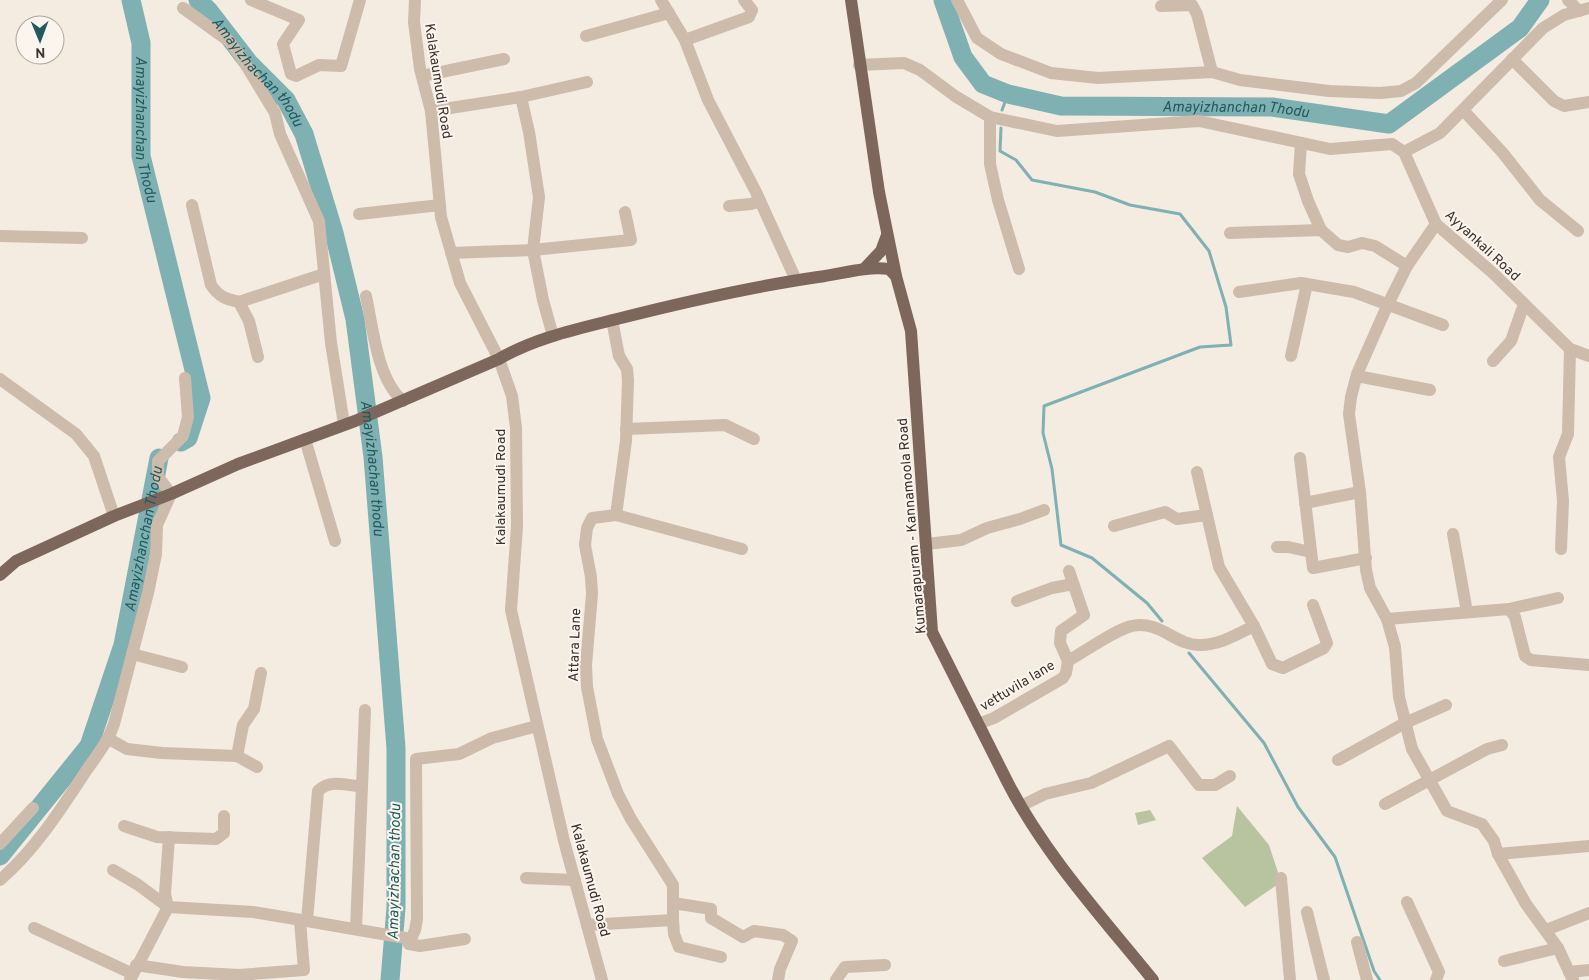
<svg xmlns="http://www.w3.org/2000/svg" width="1589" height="980" viewBox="0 0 1589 980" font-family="Overpass,sans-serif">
<rect width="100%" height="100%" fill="#f4ebe1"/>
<g fill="#b8c4a0">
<path d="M 1237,806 L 1269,845 L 1281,882 L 1245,907 L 1202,858 L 1232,836 Z"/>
<path d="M 1150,810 L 1156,820 L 1138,825 L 1135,813 Z"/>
</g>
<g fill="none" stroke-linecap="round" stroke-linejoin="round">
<g stroke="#7fb0b2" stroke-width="3">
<path d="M 1002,110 L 1008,94"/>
<path d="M 1001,128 L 1000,151 L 1016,160 L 1032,180 L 1095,192 L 1130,205 L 1180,214 L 1209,251 L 1226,307 L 1231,345 L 1200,347 L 1044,406 L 1043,433 L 1052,469 L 1061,545 L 1092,558 L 1147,603 L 1162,621"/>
<path d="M 1189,653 L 1264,743 L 1298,807 L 1335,857 L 1374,971 L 1380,980"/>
</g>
<g stroke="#7fb0b2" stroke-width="19">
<path id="s1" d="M 131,0 L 141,43 L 141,156 L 201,398 L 188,438 L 181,442"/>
<path id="s2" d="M 198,0 L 209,11 L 249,63 L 286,100 L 304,134 L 334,233 L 355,319 L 373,457 L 396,748 L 396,908 L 390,980"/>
<path id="s3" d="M 943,0 L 963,57 L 983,84 L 1008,94 L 1061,106 L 1272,107 L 1389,124 L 1520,28 L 1540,0"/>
<path id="s4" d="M 0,856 L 89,746 L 123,645 L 159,458"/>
</g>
<g stroke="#cdbbac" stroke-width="12">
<path d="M 251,0 L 299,20 L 283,44 L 291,74 L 296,76 L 319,65 L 341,66 L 360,0"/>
<path d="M 415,0 L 414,22 L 420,69 L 431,111 L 441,217 L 460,283 L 499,359 L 512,396 L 516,428 L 517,526 L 511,610 L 564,841 L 602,980"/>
<path d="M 661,0 L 685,40 L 708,100 L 756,192 L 796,280"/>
<path d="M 957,0 L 977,38 L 1001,54 L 1051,73 L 1098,78 L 1212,72 L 1240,80 L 1329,91 L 1380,93 L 1401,91 L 1416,83 L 1502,0"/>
<path d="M 1568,0 L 1579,11"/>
<path d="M 1161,6 L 1192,5 L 1197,14 L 1212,72"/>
<path d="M 183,8 L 229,41 L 241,57 L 275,113 L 280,134 L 319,221 L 331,343 L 344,424"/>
<path d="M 586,36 L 669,13"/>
<path d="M 685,40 L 749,17 L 752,10 L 744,0"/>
<path d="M 1512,59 L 1554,101 L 1564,106 L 1589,102"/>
<path d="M 859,65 L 904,63 L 920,70 L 955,96 L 990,117 L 1057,131 L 1199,121 L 1330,149 L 1392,144 L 1404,152 L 1436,224 L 1494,274 L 1570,349 L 1589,356"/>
<path d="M 422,76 L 504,59"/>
<path d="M 521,97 L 529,132 L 539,197 L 533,250 L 543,300 L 553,336"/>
<path d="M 1463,110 L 1502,152 L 1540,200 L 1578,231"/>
<path d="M 431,111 L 521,97 L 587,82"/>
<path d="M 990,117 L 990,164 L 998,200 L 1019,269"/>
<path d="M 1301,143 L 1299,174 L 1308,201 L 1321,230"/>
<path d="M 1404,152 L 1440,133 L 1543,28 L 1564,15 L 1589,8"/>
<path d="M 192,205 L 211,285 C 219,297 226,299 239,302 L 249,321 L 258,357"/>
<path d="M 729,206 L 751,204 L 760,201"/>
<path d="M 359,214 L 440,205"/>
<path d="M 1436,224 L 1407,266 L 1388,304 L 1357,374 L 1351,397 L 1349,414 L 1360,492 L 1366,570 L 1370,588 L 1387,619 L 1395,647 L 1399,697 L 1412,749 L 1447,811 L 1482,824 L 1494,841 L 1498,854 L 1526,904 L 1558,948 L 1573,980"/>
<path d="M 1230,233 L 1321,230 L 1338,245 L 1348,247 L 1362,243 L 1375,246 L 1407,266"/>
<path d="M 0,236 L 82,238"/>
<path d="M 451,253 L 533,250 L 631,240 L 625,212"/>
<path d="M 1239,292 L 1301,283 L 1354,292 L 1443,325"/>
<path d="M 366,296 C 373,328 377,379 403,401"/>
<path d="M 239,302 L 324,274"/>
<path d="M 1291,356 L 1307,284"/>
<path d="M 1493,361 L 1511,341 L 1524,304"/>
<path d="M 1357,376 L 1430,390"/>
<path d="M 0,379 L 76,434 L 94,456 L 114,516"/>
<path d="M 626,429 L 725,425 L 754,439"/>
<path d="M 305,439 L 335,541"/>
<path d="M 1300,458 L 1313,568 L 1366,558"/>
<path d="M 1197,472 L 1219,567 L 1254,626 L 1272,664 L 1283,668 L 1324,648 L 1327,643 L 1313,605"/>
<path d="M 1305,503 L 1360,492"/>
<path d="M 616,515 L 742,549"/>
<path d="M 1114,526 L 1165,512 L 1177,519 L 1207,515"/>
<path d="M 1453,534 L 1467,612"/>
<path d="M 927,544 L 961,540 L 987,528 L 1020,519 L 1044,510"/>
<path d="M 1277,547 L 1288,547 L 1311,552"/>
<path d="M 1561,549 L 1563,501 L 1559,457 L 1568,434 L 1570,349"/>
<path d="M 1017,601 L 1052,588 L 1073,584"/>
<path d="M 1509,609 L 1558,598"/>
<path d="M 1387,619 L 1509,609 L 1515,617 L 1525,656 L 1531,660 L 1589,665"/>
<path d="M 132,654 L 182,667"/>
<path d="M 1068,661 L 1060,643 L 1061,631 L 1084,615 L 1069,571"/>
<path d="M 978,724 L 994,718 L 1063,678 L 1066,673 L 1068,661 C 1084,652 1116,629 1132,626 C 1160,620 1176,646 1200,645 C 1220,645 1237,634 1254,626"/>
<path d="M 109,739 L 127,749 L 162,753 L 237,756 L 257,767"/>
<path d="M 237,756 L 243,725 L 254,709 L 261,673"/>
<path d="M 1338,760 L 1405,723 L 1446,705"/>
<path d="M 1385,804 L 1487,749 L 1502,745"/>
<path d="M 1021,806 L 1045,794 L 1091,783 L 1169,746 L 1199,785 L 1215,785 L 1230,776"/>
<path d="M 124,826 L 157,837 L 216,839 L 224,833 L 224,816"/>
<path d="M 0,844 L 33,808"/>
<path d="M 1498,854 L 1589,846"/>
<path d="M 113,870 L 137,884 L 168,907"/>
<path d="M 526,878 L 575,880"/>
<path d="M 1281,878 L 1290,980"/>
<path d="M 0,880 C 35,850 61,809 86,771 C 97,755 108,742 114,724 L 148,593 L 156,554 L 157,525 L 171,494 L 158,477 L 158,461 L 183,436 L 188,417 L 185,378"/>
<path d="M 1407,902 L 1439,972 L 1436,980"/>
<path d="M 673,903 L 711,909 L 711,918 L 743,937 L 754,931 L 783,935 L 792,941 L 780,969 L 778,980"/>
<path d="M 168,907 L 165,894 L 169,837"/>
<path d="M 1307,912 L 1324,980"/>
<path d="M 673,920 L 674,934 L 679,947 L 721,957"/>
<path d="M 307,921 L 411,939 L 409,944 L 415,930 L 417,919 L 416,759 L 459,754 L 492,738 L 537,726"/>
<path d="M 587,925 L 673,920 L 673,885 L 631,819 L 618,794 L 597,739 L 587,687 L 586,665 L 592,594 L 591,577 L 585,545 L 587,528 L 592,518 L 616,515 L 626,441 L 628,380 L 627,369 L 619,356 L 612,320"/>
<path d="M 34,928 L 133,974"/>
<path d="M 356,928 L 362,787"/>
<path d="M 1546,930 L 1589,913"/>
<path d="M 1357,942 L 1367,980"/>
<path d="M 409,944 L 420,946 L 465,939"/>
<path d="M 1504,961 L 1558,948"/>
<path d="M 136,965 L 183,972 L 239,975 L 304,970 L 300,920"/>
<path d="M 1569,972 L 1589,970"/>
<path d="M 130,980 L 168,907 L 253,912 L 307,921 L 318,791 C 330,779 347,785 362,787 L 365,710"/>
<path d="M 836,980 L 845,967 L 885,965"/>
</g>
<g stroke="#7d675c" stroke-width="12">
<path d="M 851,0 L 879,192 L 896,276 L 911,331 L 932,632 L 1008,783 C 1045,855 1102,917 1153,980"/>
<path d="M 864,269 L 881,251 L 887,235"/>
<path d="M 0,575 L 16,561 L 114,516 L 171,494 L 238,464 L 355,421 L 499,359 C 535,338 577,329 617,319 C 684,302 750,287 818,277 C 841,274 865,266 889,269 L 896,276"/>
</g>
</g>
<g text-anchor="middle" stroke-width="4" stroke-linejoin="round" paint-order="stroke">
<g font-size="14" fill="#3b302b" stroke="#fbf5ee">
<text transform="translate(439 81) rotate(81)" y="5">Kalakaumudi Road</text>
<text transform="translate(1483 245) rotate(43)" y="5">Ayyankali Road</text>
<text transform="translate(500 487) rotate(-90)" y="5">Kalakaumudi Road</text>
<text transform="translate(911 526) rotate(-95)" y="5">Kumarapuram - Kannamoola Road</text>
<text transform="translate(574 645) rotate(-88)" y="5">Attara Lane</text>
<text transform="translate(1017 685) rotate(-31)" y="5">vettuvila lane</text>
<text transform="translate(591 880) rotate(75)" y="5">Kalakaumudi Road</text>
</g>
<g font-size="15" font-style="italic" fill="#1f5a5e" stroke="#fbf5ee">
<text dy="5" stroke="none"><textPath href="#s2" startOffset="94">Amayizhachan thodu</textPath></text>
<text dy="5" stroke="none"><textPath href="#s3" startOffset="350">Amayizhanchan Thodu</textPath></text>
<text dy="5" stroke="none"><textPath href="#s1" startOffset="131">Amayizhanchan Thodu</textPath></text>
<text dy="5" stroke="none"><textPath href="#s2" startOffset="514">Amayizhachan thodu</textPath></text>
<text dy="5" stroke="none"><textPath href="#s4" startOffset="356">Amayizhanchan Thodu</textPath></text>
<text transform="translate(394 872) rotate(-89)" y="5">Amayizhachan thodu</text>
</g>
</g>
<g transform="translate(40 40) rotate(179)"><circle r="24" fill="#fbf5ee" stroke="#aea6a0"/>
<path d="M0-4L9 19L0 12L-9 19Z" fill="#1f5a5e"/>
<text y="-8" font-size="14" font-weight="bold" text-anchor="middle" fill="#3b302b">N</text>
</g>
</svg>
